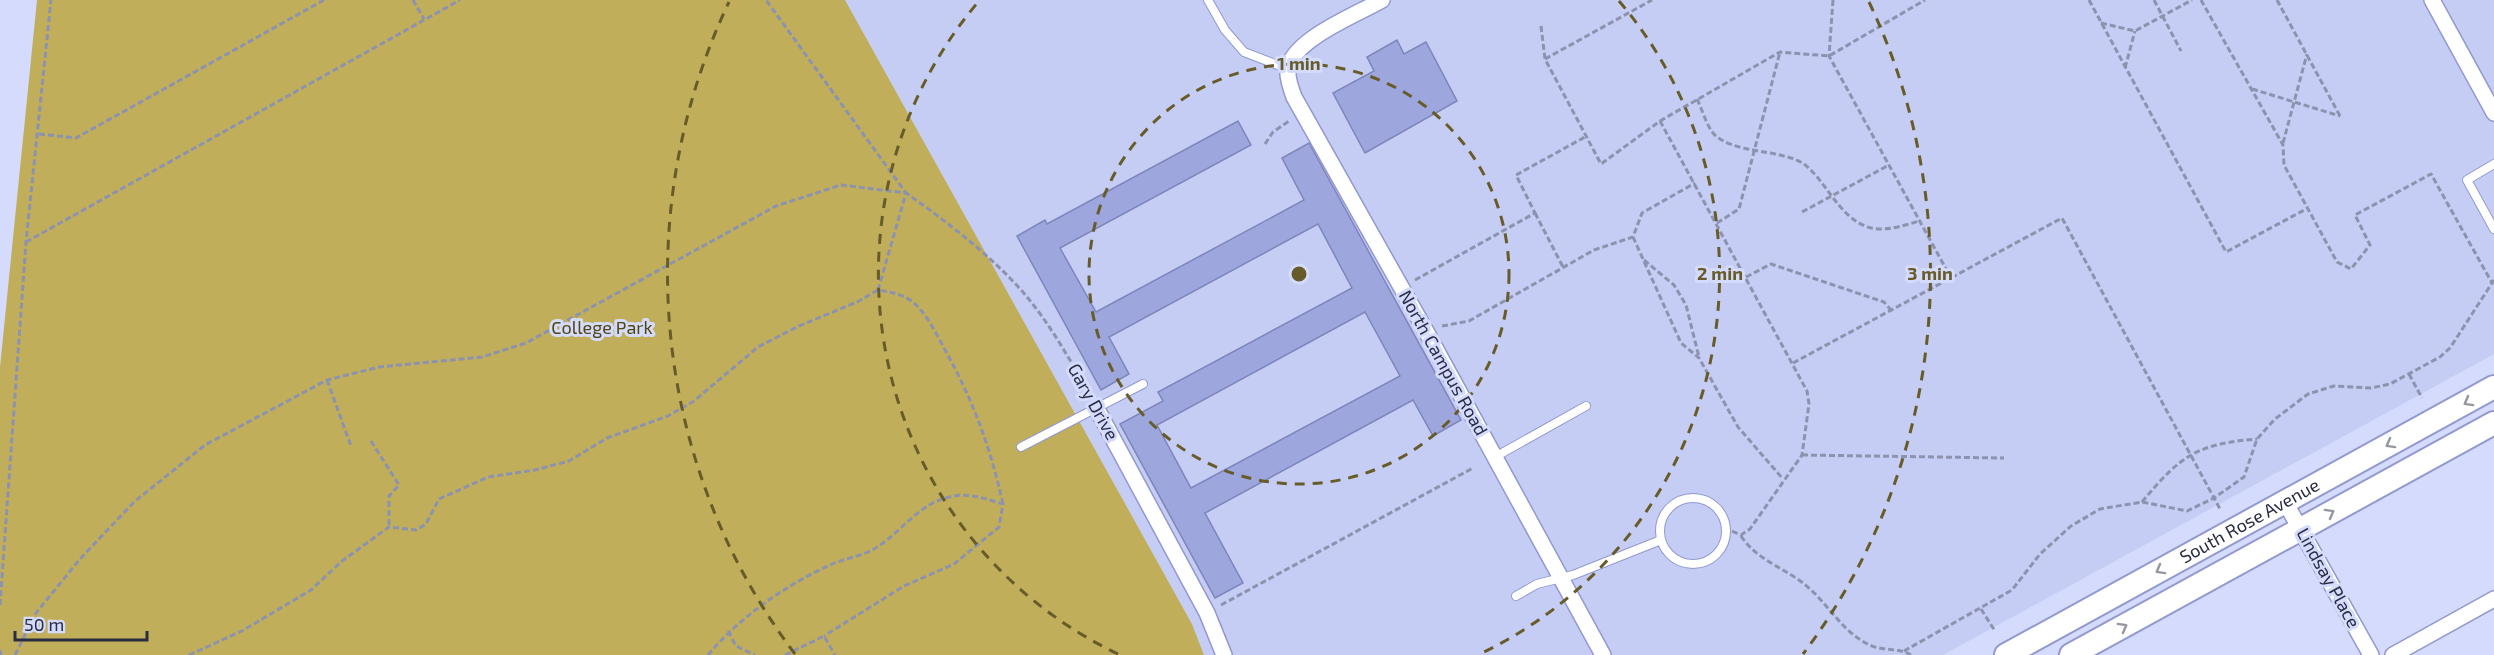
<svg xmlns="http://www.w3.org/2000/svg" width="2494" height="655" viewBox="0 0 2494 655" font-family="'Exo 2',sans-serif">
<rect width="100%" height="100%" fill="#d4dbfd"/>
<path fill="#c6cdf4" d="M 845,0 L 2494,0 L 2494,354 L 1943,655 L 1204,655 L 1192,624 Z"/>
<path fill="#c0ae5b" d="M 37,0 L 845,0 L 1192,624 L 1204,655 L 0,655 L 0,367 Z"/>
<g fill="#9da6dd" stroke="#7d85ba" stroke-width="1.5" fill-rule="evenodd">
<path d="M 1397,40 L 1404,54 L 1426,42 L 1457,101 L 1365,153 L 1333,93 L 1374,71 L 1367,57 Z"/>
<path d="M 1238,121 L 1251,145 L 1060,248 L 1096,312 L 1304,200 L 1282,158 L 1309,143 L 1461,420 L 1433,436 L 1413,400 L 1205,513 L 1243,583 L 1215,598 L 1120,424 L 1163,401 L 1158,392 L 1352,288 L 1318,224 L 1109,337 L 1129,374 L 1101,390 L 1017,236 L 1045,220 L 1047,224 ZM 1365,312 L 1400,376 L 1191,488 L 1157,425 Z"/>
</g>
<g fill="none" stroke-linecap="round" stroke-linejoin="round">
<g stroke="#9199d0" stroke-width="10">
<g id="service">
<path d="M 1208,0 L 1225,30 L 1244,52 L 1288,69"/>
<path d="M 2494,164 L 2467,180 L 2494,229"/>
<path d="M 1021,447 L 1143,384"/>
<path d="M 1495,457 L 1586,406"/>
<circle cx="1693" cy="531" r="33"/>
<path d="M 1516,596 L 1537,584 L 1573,575 L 1661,540"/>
</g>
</g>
<g stroke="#9199d0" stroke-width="18">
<g id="minor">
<path d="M 1382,0 C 1358,14 1291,40 1288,70 C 1287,78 1291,89 1294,97 L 1427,333 L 1603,655"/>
<path d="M 2432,0 L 2494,113"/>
<path d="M 1097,409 L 1207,613 L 1224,655"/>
<path d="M 2285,502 L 2371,655"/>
<path d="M 2393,655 L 2494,599"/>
</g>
</g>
<g stroke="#9199d0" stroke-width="26">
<g id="secondary">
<path id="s1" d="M 2006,655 L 2494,387"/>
<path d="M 2071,655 L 2494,423"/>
</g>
</g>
<g stroke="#8d92af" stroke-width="3" stroke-dasharray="6 3" stroke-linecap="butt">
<path d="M 413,0 L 424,19"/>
<path d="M 1833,0 L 1829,56 L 1951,278"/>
<path d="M 2089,0 L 2226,252 L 2308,208"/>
<path d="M 2154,0 L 2181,51"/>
<path d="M 2201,0 L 2283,145 L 2284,165 L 2337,262 L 2351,269 L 2370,245 L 2355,215 L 2431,174 L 2492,283"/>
<path d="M 2277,0 L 2340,116"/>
<path d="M 2101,23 L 2135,31 L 2192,0"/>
<path d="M 1541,26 L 1545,59 L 1601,164 L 1660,121 L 1780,52 L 1829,56 L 1925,0"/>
<path d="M 1545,59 L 1652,0"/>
<path d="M 2125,68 L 2135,31"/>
<path d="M 2252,89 L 2340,116"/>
<path d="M 1697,99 C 1702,109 1706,124 1713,133 C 1731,154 1782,149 1804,164 C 1827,182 1837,214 1865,226 C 1881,233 1903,226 1919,221"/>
<path d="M 1660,121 L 1807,391 L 1809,404 L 1802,455 L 1750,529 L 1741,535 L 1727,529"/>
<path d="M 39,134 L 76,138 L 324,0"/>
<path d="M 2283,143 L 2307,54"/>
<path d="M 1265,144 L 1273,132 L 1289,121"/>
<path d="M 1802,212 L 1889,165"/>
<path d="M 1535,213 L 1563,267"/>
<path d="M 1717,223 L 1739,209 L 1780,52"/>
<path d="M 1633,237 L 1681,343 L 1699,358 L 1738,427 L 1783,479"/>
<path d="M 26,242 L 460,0"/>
<path d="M 1644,260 L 1674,285 L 1686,305 L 1699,357"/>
<path d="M 1746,277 L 1771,264 L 1884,302 L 1891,310"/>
<path d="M 1415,280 L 1535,213 L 1516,175 L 1585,137"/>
<path d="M 878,290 L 906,193 C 947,222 988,253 1022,291 C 1049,322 1071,361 1090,396"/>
<path d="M 1442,326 L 1469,321 L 1594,250 L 1633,237 L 1642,213 L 1695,183"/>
<path d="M 1793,363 L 2062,218 L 2220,509"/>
<path d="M 2409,374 L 2422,398"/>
<path d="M 327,380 L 351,446"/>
<path d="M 371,441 L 399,485 L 389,496 L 389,527"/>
<path d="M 1802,455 L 2004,458"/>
<path d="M 2142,502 C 2181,455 2197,444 2257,439"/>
<path d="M 1741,536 C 1759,563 1788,568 1810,589 C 1832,609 1846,637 1875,647 C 1888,651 1900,648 1911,655"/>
<path d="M 0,605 L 26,242 L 51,0"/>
<path d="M 1221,605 L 1473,468"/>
<path d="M 1981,609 L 1995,631"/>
<path d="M 728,631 L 736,646 L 755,655"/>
<path d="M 0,650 L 1,655"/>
<path d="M 1904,651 L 2012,590 L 2040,554 L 2071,526 L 2100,509 L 2142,502 L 2187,511 L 2214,498 L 2244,477 L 2257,439 L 2275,419 L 2308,394 L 2334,386 L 2371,388 L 2390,384 L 2440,357 L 2450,348 L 2494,280"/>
<path d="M 15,655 L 36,613 L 80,559 L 134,502 L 205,445 L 327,380 L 379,367 L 482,357 L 526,343 L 776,206 L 841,185 L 906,193 L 766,0"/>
<path d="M 189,655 L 242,631 L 311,590 L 342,561 L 389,527 L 416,530 L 426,524 L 439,499 L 488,477 L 535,470 L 569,461 L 607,438 L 668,416 L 694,401 L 758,347 L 799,326 L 857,302 L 878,290 C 891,292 902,294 913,302 C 926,313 936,333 944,348 C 973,400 990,446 1003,504"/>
<path d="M 708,655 C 739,618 784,586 828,566 C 844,558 865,556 879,546 C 902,530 921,503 949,497 C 968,492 986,499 1003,504 L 999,527 L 954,564 L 904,586 L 824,636"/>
<path d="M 785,655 L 824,636 L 835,655"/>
</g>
<use href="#service" stroke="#fff" stroke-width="8"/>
<use href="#minor" stroke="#fff" stroke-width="15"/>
<use href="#secondary" stroke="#fff" stroke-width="22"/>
</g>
<defs><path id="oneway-chevron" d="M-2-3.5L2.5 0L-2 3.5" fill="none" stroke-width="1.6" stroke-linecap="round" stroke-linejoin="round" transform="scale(1.5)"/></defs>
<g stroke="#9496a0">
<use href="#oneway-chevron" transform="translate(2468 402) rotate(151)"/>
<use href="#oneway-chevron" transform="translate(2390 444) rotate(151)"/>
<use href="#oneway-chevron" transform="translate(2330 513) rotate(-29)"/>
<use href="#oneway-chevron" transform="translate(2160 570) rotate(151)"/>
<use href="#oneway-chevron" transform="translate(2123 627) rotate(-29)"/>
</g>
<g fill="none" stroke="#675c29" stroke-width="3" stroke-dasharray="10 8">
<circle cx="1299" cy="274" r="210"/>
<path d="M1118 654A421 421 0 0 1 979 1M1619 1A421 421 0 0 1 1480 654"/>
<path d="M795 654A631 631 0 0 1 729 2M1869 2A631 631 0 0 1 1803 654"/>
</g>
<g text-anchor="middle" stroke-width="6" stroke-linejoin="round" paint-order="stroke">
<g font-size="18" fill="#50450e" stroke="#d4dbfd">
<text x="602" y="334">College Park</text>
</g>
<g font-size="18" fill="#292c42" stroke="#d4dbfd">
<text transform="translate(1443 363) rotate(61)" y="6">North Campus Road</text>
<text transform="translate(1093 402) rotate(61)" y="6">Gary Drive</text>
<text dy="6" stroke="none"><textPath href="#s1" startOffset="278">South Rose Avenue</textPath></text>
<text transform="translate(2328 578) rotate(61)" y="6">Lindsay Place</text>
</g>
</g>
<circle cx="1299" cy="274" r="9" fill="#675c29" stroke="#d4dbfd" stroke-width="3"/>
<g font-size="18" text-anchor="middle" font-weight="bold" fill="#675c29" stroke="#d4dbfd" stroke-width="6" stroke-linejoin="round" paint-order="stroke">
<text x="1299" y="70">1 min</text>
<text x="1720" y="280">2 min</text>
<text x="1930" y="280">3 min</text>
</g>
<path d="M15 631v9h132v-9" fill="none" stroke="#292c42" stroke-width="3"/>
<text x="24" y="631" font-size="18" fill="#292c42" stroke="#d4dbfd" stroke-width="4.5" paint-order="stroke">50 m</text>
</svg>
